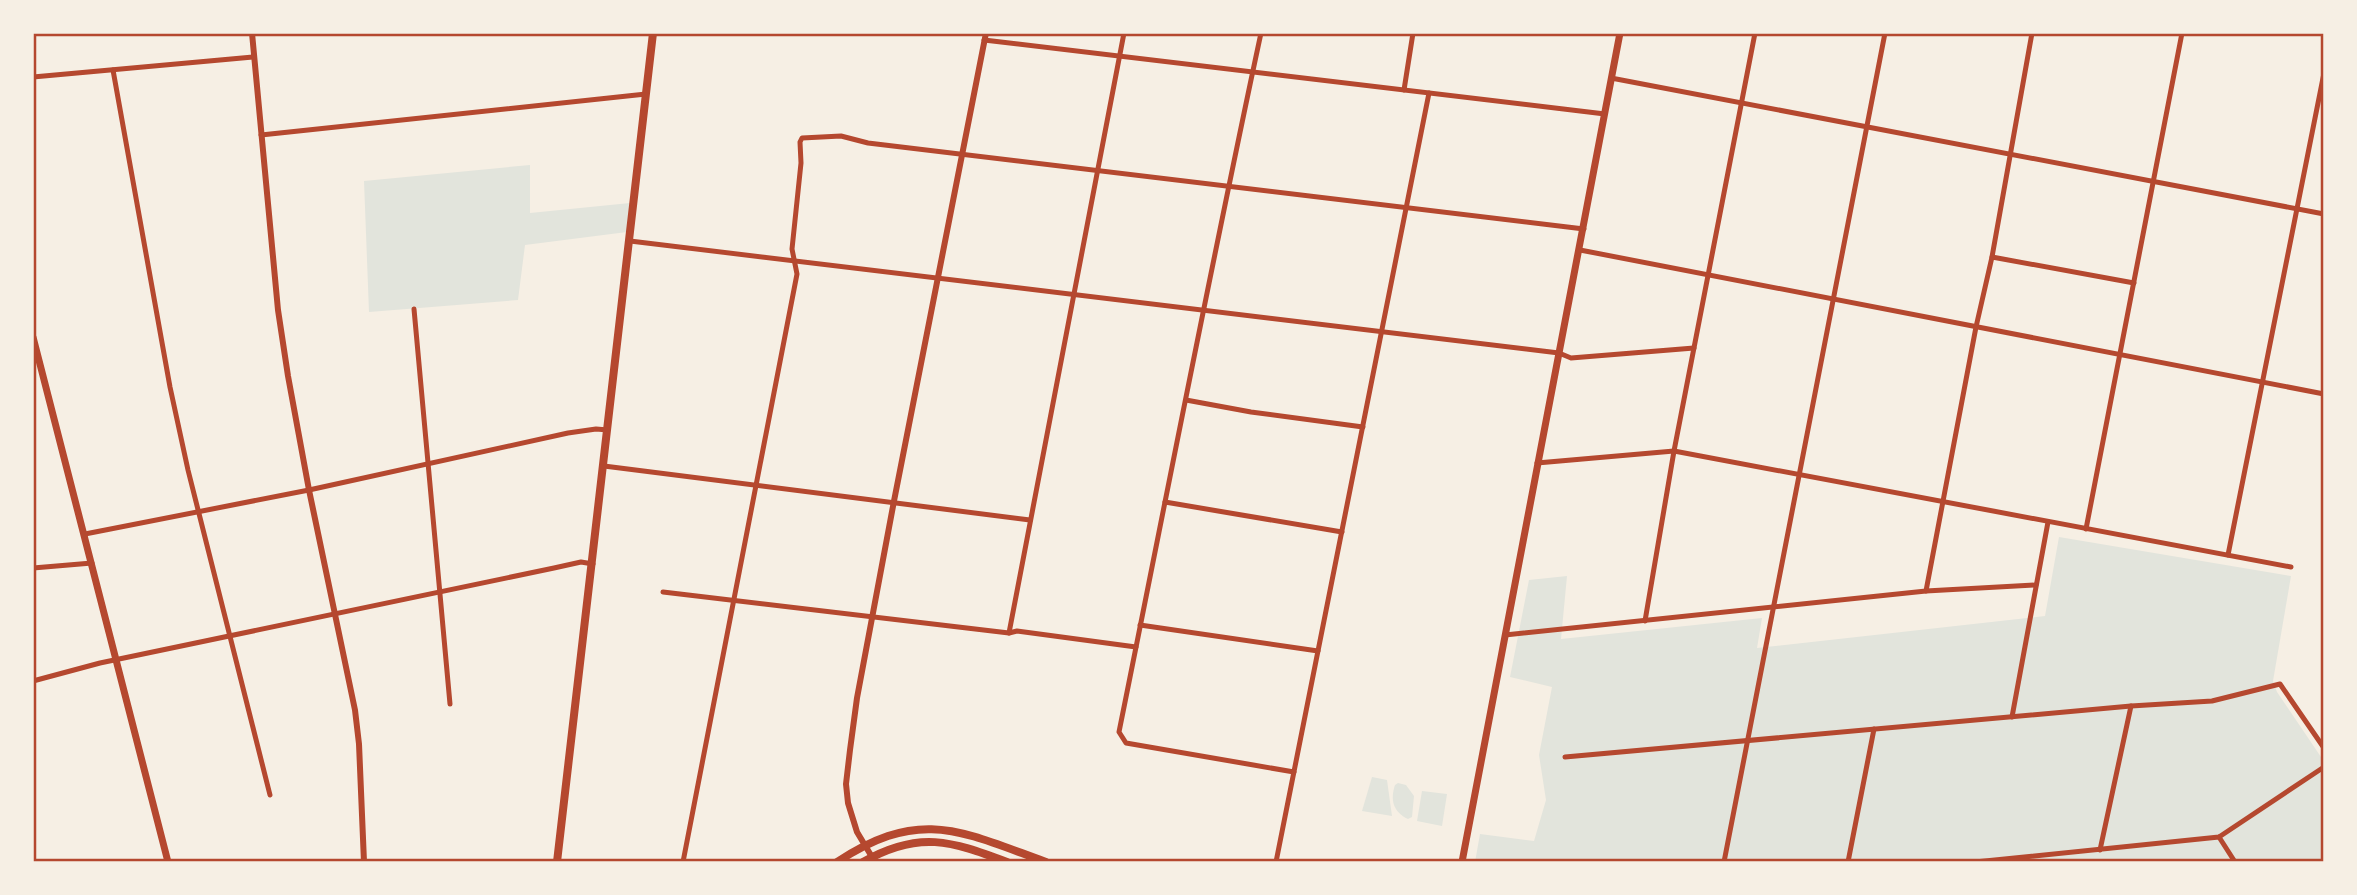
<svg xmlns="http://www.w3.org/2000/svg" width="2357" height="895" viewBox="0 0 2357 895" font-family="'IBM Plex Sans',sans-serif">
<rect width="100%" height="100%" fill="#f6efe4"/>
<g fill="#e2e4dc">
<path d="M 530,165 L 530,213 L 630,203 L 627,232 L 525,245 L 518,300 L 369,312 L 364,181 Z"/>
<path d="M 2059,537 L 2291,576 L 2273,681 L 2277,692 L 2321,757 L 2324,766 L 2324,862 L 1475,862 L 1480,834 L 1534,841 L 1546,800 L 1539,755 L 1552,687 L 1510,677 L 1529,580 L 1567,576 L 1561,639 L 1762,618 L 1757,648 L 2045,616 Z"/>
<path d="M 1372,777 L 1387,780 L 1392,816 L 1362,811 Z"/>
<path d="M 1398,783 L 1406,785 L 1414,796 L 1412,817 L 1408,819 C 1393,812 1390,800 1395,785 Z"/>
<path d="M 1422,791 L 1447,794 L 1442,826 L 1417,821 Z"/>
</g>
<g fill="none" stroke-linecap="round" stroke-linejoin="round">
<g stroke="#b5482f" stroke-width="5">
<path d="M 1261,33 C 1211,266 1166,499 1119,732 L 1126,743 L 1294,772"/>
<path d="M 2320,33 L 2324,34"/>
<path d="M 984,40 L 1605,114"/>
<path d="M 113,70 L 170,387 L 188,470 L 270,795"/>
<path d="M 33,77 L 253,57"/>
<path d="M 1611,78 L 2324,214"/>
<path d="M 1404,90 L 1413,33"/>
<path d="M 261,135 L 646,94"/>
<path d="M 630,241 L 1559,353 L 1571,358 L 1694,348"/>
<path d="M 1580,250 L 2324,394"/>
<path d="M 1992,257 L 2134,283"/>
<path d="M 414,309 L 450,704"/>
<path d="M 1186,400 L 1251,412 L 1363,427"/>
<path d="M 1537,463 L 1674,451 L 2291,567"/>
<path d="M 604,466 L 1030,520"/>
<path d="M 1165,502 L 1342,532"/>
<path d="M 2086,529 L 2182,33"/>
<path d="M 85,534 L 309,490 L 568,433 L 596,429 L 608,430"/>
<path d="M 2228,555 L 2324,73"/>
<path d="M 33,568 L 92,563"/>
<path d="M 1926,591 L 1976,327 L 1992,257 L 2032,33"/>
<path d="M 663,592 L 1009,633 L 1017,631 L 1136,647"/>
<path d="M 1645,621 L 1674,451 L 1755,33"/>
<path d="M 1140,625 L 1318,651"/>
<path d="M 1009,633 L 1124,33"/>
<path d="M 1505,635 L 1926,591 L 2036,585"/>
<path d="M 33,681 L 100,663 L 554,568 L 581,562 L 593,564"/>
<path d="M 2012,717 L 2048,522"/>
<path d="M 1565,757 L 2131,706 L 2212,701 L 2280,684 L 2324,748"/>
<path d="M 2219,837 L 2235,862"/>
<path d="M 2100,850 L 2131,706"/>
<path d="M 683,862 L 797,274 L 792,249 L 801,163 L 800,142 L 802,138 L 841,136 L 868,143 L 1584,229"/>
<path d="M 1276,862 L 1429,93"/>
<path d="M 1724,862 L 1885,33"/>
<path d="M 1848,862 L 1874,729"/>
<path d="M 1975,862 L 2219,837 L 2324,767"/>
</g>
<g stroke="#b5482f" stroke-width="6">
<path d="M 252,33 L 278,310 L 288,376 L 309,490 L 355,710 L 359,744 L 364,862"/>
<path d="M 875,862 L 857,832 L 848,803 L 846,784 L 850,750 L 857,698 L 894,501 L 986,33"/>
</g>
<g stroke="#b5482f" stroke-width="7">
<path d="M 33,337 L 168,862"/>
<path d="M 1462,862 L 1620,33"/>
</g>
<g stroke="#b5482f" stroke-width="8">
<path d="M 557,862 L 653,33"/>
<path d="M 837,862 C 921,807 960,831 1046,862"/>
<path d="M 863,862 C 919,830 951,841 1007,862"/>
</g>
</g>
<rect width="2357" height="895" fill="none" stroke="#f6efe4" stroke-width="70"/>
<rect x="35" y="35" width="2287" height="825" fill="none" stroke="#b5482f" stroke-width="2.5"/>
</svg>
